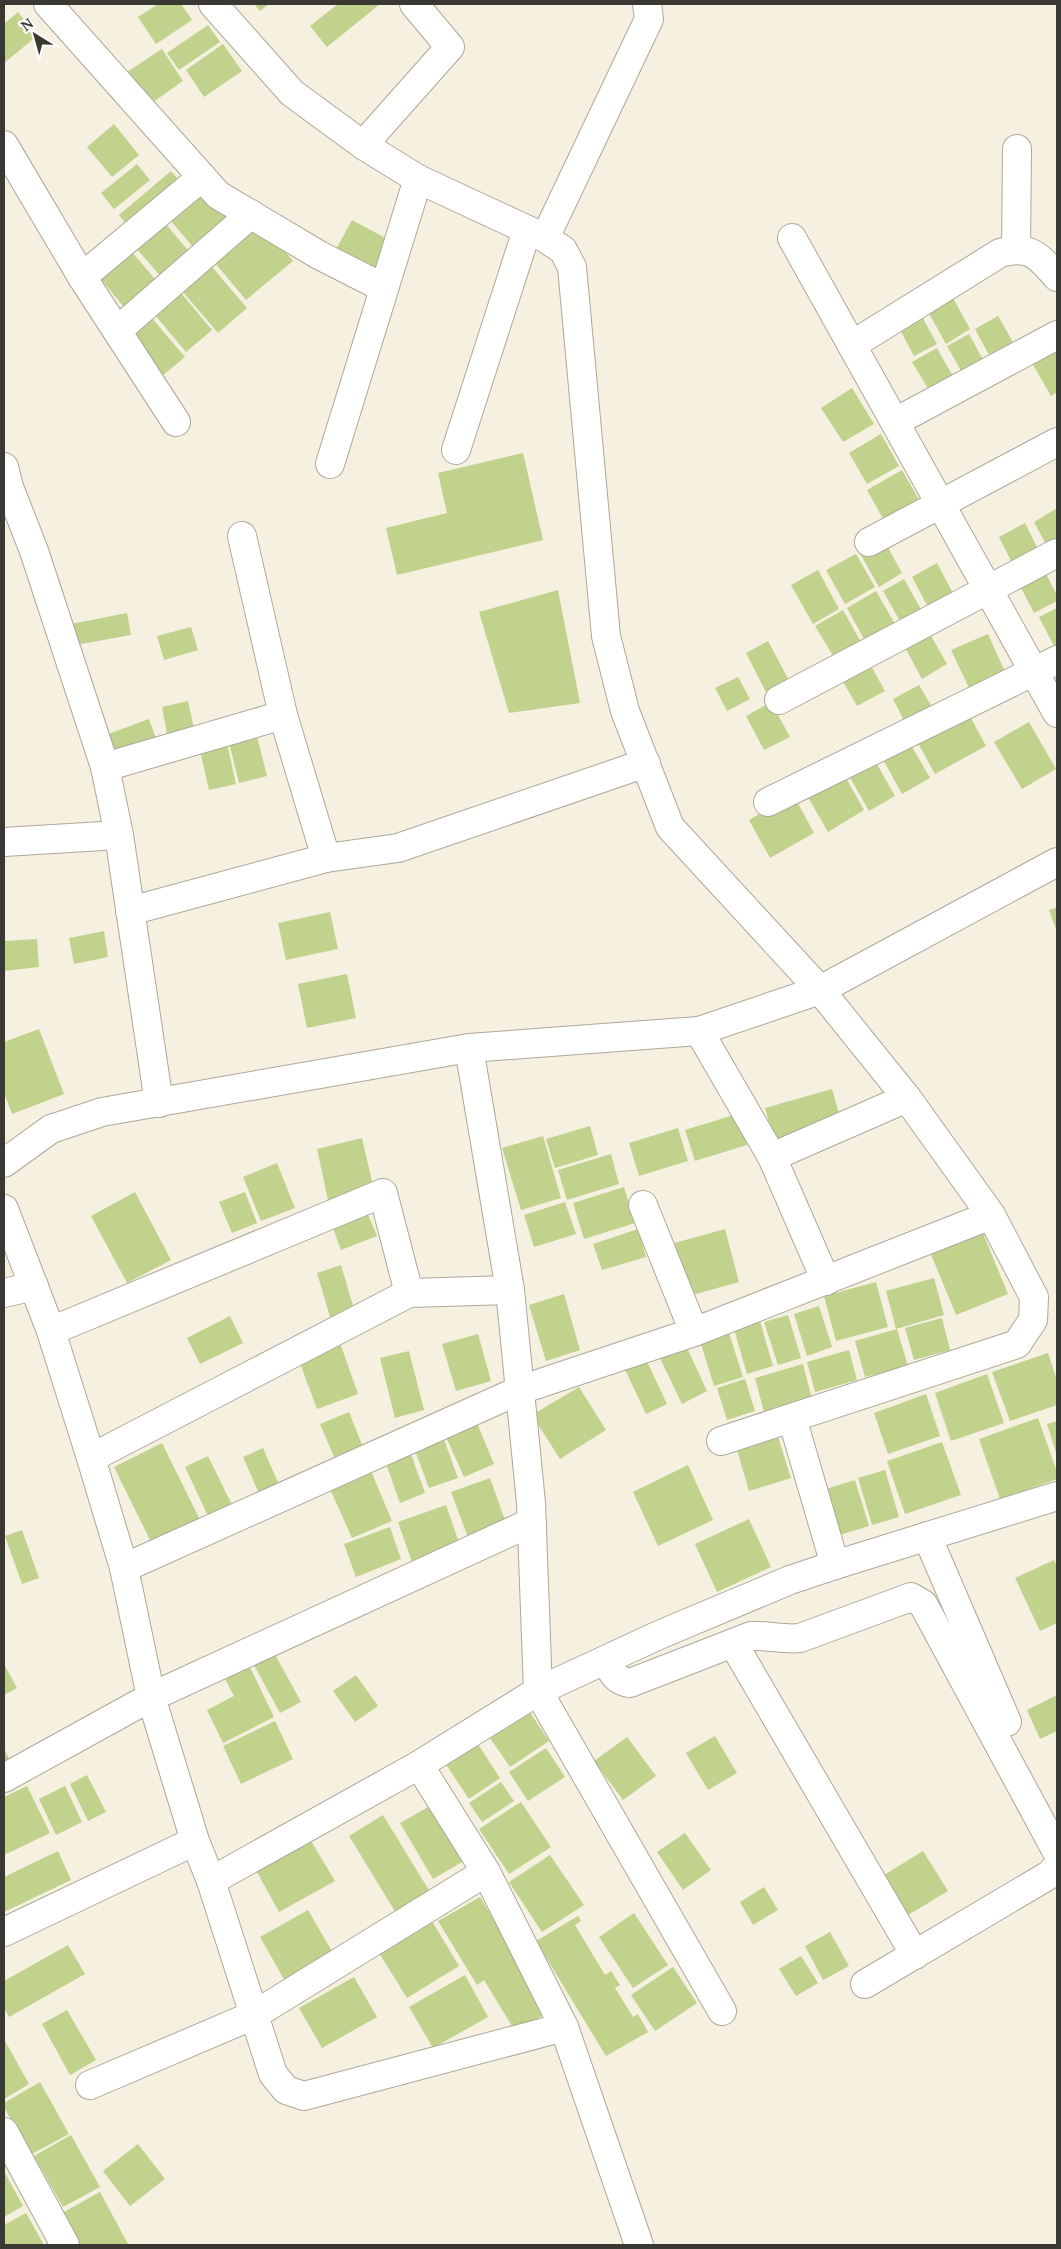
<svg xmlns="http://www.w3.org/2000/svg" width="1061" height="2249" viewBox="0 0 1061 2249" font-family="'Noto Serif',serif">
<rect width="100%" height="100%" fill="#f5f0e0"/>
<g fill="#c1d28c">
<path d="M 158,4 L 181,4 L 192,20 L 156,44 L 138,17 Z"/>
<path d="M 254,4 L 269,4 L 260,11 Z"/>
<path d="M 338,4 L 380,4 L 327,47 L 310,26 Z"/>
<path d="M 18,12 L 37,36 L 4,63 L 4,24 Z"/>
<path d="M 208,25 L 220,42 L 179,70 L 167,53 Z"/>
<path d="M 223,44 L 242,71 L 204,97 L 186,70 Z"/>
<path d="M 162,49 L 183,81 L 149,105 L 127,72 Z"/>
<path d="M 114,124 L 139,155 L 112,177 L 87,147 Z"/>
<path d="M 137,164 L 150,180 L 114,209 L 101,193 Z"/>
<path d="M 171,171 L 183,185 L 130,229 L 119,215 Z"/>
<path d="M 200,183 L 229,218 L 194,248 L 164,213 Z"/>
<path d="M 159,216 L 191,254 L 162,278 L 130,241 Z"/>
<path d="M 352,220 L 391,241 L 373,274 L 334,253 Z"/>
<path d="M 262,224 L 293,261 L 246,300 L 215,263 Z"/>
<path d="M 127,246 L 159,284 L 127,311 L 96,273 Z"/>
<path d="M 212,267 L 247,308 L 218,333 L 183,292 Z"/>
<path d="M 181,293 L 212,330 L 186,352 L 155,315 Z"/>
<path d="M 951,294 L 970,329 L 946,344 L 926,308 Z"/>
<path d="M 919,311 L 937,344 L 914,356 L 897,324 Z"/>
<path d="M 998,316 L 1018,351 L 994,364 L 975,329 Z"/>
<path d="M 151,317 L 185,357 L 162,376 L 128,336 Z"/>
<path d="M 969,334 L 986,365 L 965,378 L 947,346 Z"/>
<path d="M 1057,342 L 1057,392 L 1051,396 L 1029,358 Z"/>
<path d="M 937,348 L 956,382 L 932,395 L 912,362 Z"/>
<path d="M 852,388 L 874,424 L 843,442 L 821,408 Z"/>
<path d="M 881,434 L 899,466 L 867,484 L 849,453 Z"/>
<path d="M 523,453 L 543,540 L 397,575 L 386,528 L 447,513 L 438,473 Z"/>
<path d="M 902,470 L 921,503 L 886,524 L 867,490 Z"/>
<path d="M 1057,508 L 1057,548 L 1050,552 L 1034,522 Z"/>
<path d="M 1025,523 L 1042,557 L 1016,571 L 999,537 Z"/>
<path d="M 885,542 L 902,573 L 879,587 L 861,555 Z"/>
<path d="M 856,554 L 875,587 L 845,604 L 826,570 Z"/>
<path d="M 937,563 L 955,597 L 930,611 L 912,577 Z"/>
<path d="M 1043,568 L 1057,595 L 1057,601 L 1034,613 L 1018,582 Z"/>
<path d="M 818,570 L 839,609 L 813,624 L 791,585 Z"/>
<path d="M 904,579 L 922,611 L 901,623 L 883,591 Z"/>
<path d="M 558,590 L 580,703 L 509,713 L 479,612 Z"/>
<path d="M 876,591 L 895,624 L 865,641 L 847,608 Z"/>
<path d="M 1057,608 L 1057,652 L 1039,617 Z"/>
<path d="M 843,610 L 862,644 L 835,659 L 815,626 Z"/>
<path d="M 127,613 L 131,635 L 76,645 L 71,624 Z"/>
<path d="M 191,627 L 198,650 L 164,660 L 157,636 Z"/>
<path d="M 926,627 L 947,664 L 922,679 L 902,642 Z"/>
<path d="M 988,634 L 1006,674 L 970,690 L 951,650 Z"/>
<path d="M 768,641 L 792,686 L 769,698 L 746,653 Z"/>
<path d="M 866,657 L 885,691 L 857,706 L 838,673 Z"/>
<path d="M 738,677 L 750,699 L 727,711 L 715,688 Z"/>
<path d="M 919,685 L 936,714 L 908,728 L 893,699 Z"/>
<path d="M 188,701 L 195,733 L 168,739 L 162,707 Z"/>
<path d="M 771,702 L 790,737 L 764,750 L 746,716 Z"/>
<path d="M 965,707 L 986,746 L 935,774 L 914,736 Z"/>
<path d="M 149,719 L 157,741 L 112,759 L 103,736 Z"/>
<path d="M 1029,722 L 1056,769 L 1022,789 L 994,742 Z"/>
<path d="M 256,732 L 267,776 L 239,783 L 228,739 Z"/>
<path d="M 907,738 L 930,778 L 902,794 L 880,754 Z"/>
<path d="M 226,739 L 236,784 L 209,790 L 199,746 Z"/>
<path d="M 874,759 L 895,796 L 869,811 L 848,774 Z"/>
<path d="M 842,771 L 864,810 L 828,832 L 805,792 Z"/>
<path d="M 793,794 L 814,833 L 770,858 L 749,820 Z"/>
<path d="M 1057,907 L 1057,932 L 1049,910 Z"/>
<path d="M 330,912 L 338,949 L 286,960 L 278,923 Z"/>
<path d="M 104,931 L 108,957 L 74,964 L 69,938 Z"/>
<path d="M 37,939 L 39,967 L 4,971 L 4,941 Z"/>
<path d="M 347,974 L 356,1018 L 307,1028 L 298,984 Z"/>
<path d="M 39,1029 L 64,1094 L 12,1114 L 4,1093 L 4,1042 Z"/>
<path d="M 832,1089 L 841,1121 L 774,1140 L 765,1108 Z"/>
<path d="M 737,1114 L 747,1145 L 695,1161 L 685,1130 Z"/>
<path d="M 590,1126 L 598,1155 L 555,1168 L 546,1139 Z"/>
<path d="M 678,1128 L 688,1161 L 639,1176 L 629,1143 Z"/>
<path d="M 543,1136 L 561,1198 L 521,1210 L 502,1148 Z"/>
<path d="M 362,1138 L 374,1190 L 328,1200 L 317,1149 Z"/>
<path d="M 611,1154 L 619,1184 L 567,1200 L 558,1170 Z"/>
<path d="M 277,1163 L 295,1208 L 261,1221 L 243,1177 Z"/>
<path d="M 624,1187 L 635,1223 L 584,1239 L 573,1203 Z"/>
<path d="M 135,1192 L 171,1260 L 127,1283 L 91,1216 Z"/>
<path d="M 245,1192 L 257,1223 L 232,1233 L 219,1202 Z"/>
<path d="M 565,1202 L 576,1234 L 534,1247 L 524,1215 Z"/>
<path d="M 365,1207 L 377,1236 L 341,1250 L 330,1220 Z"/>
<path d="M 638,1229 L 646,1257 L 602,1270 L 593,1244 Z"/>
<path d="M 725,1229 L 739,1282 L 685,1297 L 671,1244 Z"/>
<path d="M 982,1231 L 1008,1294 L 956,1315 L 930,1252 Z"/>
<path d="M 341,1265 L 355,1313 L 331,1320 L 317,1273 Z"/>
<path d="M 934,1278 L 944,1315 L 896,1329 L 886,1291 Z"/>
<path d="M 876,1282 L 888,1327 L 836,1341 L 824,1296 Z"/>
<path d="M 564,1294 L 580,1350 L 546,1361 L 529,1305 Z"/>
<path d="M 819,1306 L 832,1347 L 807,1356 L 794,1314 Z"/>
<path d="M 788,1315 L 801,1358 L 778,1365 L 764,1322 Z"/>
<path d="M 230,1316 L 243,1343 L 200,1364 L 187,1338 Z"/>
<path d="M 942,1318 L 950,1350 L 914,1360 L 905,1328 Z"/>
<path d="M 760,1321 L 773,1366 L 747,1374 L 734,1329 Z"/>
<path d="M 897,1329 L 908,1366 L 865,1377 L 855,1341 Z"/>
<path d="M 729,1333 L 743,1377 L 714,1386 L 700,1341 Z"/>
<path d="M 478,1334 L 491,1381 L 456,1391 L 442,1344 Z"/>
<path d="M 683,1339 L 707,1391 L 682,1404 L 657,1352 Z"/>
<path d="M 339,1340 L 358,1394 L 317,1409 L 297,1355 Z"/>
<path d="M 849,1350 L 857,1380 L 815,1392 L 807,1362 Z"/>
<path d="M 409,1351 L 424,1410 L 395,1418 L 380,1358 Z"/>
<path d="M 642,1351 L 667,1404 L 646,1414 L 621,1361 Z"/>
<path d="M 1048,1353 L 1057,1380 L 1057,1405 L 1010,1421 L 992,1372 Z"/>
<path d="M 803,1364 L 812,1399 L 764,1412 L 755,1378 Z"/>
<path d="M 987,1374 L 1004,1423 L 951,1441 L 935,1393 Z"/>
<path d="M 745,1379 L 755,1411 L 727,1420 L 717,1388 Z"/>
<path d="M 579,1387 L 606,1430 L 560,1459 L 532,1415 Z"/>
<path d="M 926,1394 L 940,1436 L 888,1454 L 874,1413 Z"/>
<path d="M 349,1412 L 362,1445 L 334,1457 L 320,1424 Z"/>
<path d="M 474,1416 L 494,1464 L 464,1477 L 443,1430 Z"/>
<path d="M 1038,1418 L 1057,1472 L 1057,1479 L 1000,1499 L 979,1439 Z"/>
<path d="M 1057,1421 L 1057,1456 L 1047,1424 Z"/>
<path d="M 442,1434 L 458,1478 L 429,1488 L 413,1445 Z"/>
<path d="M 778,1437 L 791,1478 L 749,1491 L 737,1450 Z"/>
<path d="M 942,1442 L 961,1495 L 905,1514 L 887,1461 Z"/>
<path d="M 162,1443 L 200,1520 L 152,1544 L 114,1467 Z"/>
<path d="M 408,1446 L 425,1493 L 400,1503 L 383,1455 Z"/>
<path d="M 263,1448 L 280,1487 L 260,1496 L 243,1457 Z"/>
<path d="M 208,1456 L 232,1505 L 208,1516 L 185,1467 Z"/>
<path d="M 368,1464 L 392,1521 L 352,1538 L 327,1482 Z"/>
<path d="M 688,1465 L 713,1520 L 658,1546 L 633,1492 Z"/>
<path d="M 885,1470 L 899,1517 L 872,1525 L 858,1478 Z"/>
<path d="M 490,1478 L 507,1526 L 469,1540 L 451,1492 Z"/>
<path d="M 855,1480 L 869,1526 L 840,1535 L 826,1489 Z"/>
<path d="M 446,1505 L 462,1551 L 414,1568 L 398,1522 Z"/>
<path d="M 749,1519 L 771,1567 L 717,1592 L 695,1544 Z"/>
<path d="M 390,1527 L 401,1559 L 356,1577 L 344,1544 Z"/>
<path d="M 22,1530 L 39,1578 L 22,1584 L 5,1536 Z"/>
<path d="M 1054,1560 L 1057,1566 L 1057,1623 L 1040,1631 L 1015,1578 Z"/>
<path d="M 271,1647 L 301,1702 L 280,1713 L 250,1658 Z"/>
<path d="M 248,1663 L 274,1717 L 223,1743 L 207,1710 L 234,1696 L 223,1675 Z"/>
<path d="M 4,1664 L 17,1688 L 4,1695 Z"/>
<path d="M 356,1675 L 378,1706 L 355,1722 L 333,1691 Z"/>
<path d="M 1057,1695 L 1057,1731 L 1040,1739 L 1027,1710 Z"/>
<path d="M 529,1711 L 549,1741 L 510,1767 L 490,1738 Z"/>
<path d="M 275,1721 L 293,1759 L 241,1784 L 223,1746 Z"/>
<path d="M 715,1736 L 737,1773 L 708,1790 L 686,1753 Z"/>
<path d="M 627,1737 L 656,1776 L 623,1800 L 594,1761 Z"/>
<path d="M 474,1738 L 500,1778 L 469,1799 L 443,1760 Z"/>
<path d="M 4,1748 L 13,1768 L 4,1773 Z"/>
<path d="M 546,1748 L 565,1777 L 528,1801 L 509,1772 Z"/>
<path d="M 87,1775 L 106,1812 L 88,1821 L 70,1784 Z"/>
<path d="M 501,1782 L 514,1801 L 482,1822 L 469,1803 Z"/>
<path d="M 27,1786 L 50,1833 L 4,1855 L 4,1797 Z"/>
<path d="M 65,1786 L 82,1822 L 56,1835 L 39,1799 Z"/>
<path d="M 521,1802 L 551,1847 L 509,1874 L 479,1829 Z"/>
<path d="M 430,1806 L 462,1862 L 433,1879 L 400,1823 Z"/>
<path d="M 383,1815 L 430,1892 L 396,1913 L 349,1836 Z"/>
<path d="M 685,1833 L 711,1870 L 683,1890 L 657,1852 Z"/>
<path d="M 311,1841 L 335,1881 L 279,1912 L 257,1872 Z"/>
<path d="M 58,1851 L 71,1880 L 4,1912 L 4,1877 Z"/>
<path d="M 923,1851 L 948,1891 L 900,1920 L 876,1880 Z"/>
<path d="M 550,1855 L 584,1905 L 542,1932 L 509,1882 Z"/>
<path d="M 764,1887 L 778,1910 L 753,1925 L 740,1902 Z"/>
<path d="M 480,1897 L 549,2012 L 515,2031 L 484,1980 L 477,1985 L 438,1921 Z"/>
<path d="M 308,1910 L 333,1953 L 285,1981 L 260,1937 Z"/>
<path d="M 634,1913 L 668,1965 L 633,1988 L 599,1937 Z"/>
<path d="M 578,1916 L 581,1921 L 575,1925 L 605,1975 L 611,1971 L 620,1985 L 615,1988 L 633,2017 L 638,2014 L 648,2032 L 606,2056 L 536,1941 Z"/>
<path d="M 432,1921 L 459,1966 L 407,1998 L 379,1953 Z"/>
<path d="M 830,1932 L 849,1966 L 823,1980 L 805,1946 Z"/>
<path d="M 68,1945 L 85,1974 L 9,2017 L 4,2008 L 4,1981 Z"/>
<path d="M 801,1956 L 818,1983 L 796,1996 L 779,1969 Z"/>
<path d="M 673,1967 L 697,2003 L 655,2031 L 631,1995 Z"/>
<path d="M 465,1975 L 488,2017 L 433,2048 L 409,2007 Z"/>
<path d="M 354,1977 L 377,2017 L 322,2048 L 299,2008 Z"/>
<path d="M 67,2010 L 96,2060 L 70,2075 L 42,2024 Z"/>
<path d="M 4,2039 L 29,2084 L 4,2099 Z"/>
<path d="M 40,2082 L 69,2134 L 30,2155 L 4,2107 L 4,2103 Z"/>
<path d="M 71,2135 L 100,2187 L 63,2207 L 34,2156 Z"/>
<path d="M 138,2144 L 165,2179 L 130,2206 L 103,2171 Z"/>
<path d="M 4,2171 L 23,2206 L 4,2217 Z"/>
<path d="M 100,2192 L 128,2244 L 126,2245 L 80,2245 L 62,2213 Z"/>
<path d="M 26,2213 L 44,2245 L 4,2245 L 4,2225 Z"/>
</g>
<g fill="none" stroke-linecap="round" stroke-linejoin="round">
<g stroke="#ada899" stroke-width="30">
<g id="street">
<path d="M 48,4 L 218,195 L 319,255 L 384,288"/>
<path d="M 213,4 L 292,93 L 363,145 L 418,179 L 545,238 L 649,19 L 647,4"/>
<path d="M 4,145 L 82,277 L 176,422"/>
<path d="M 363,145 L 450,47 L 414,4"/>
<path d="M 545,238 L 563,250 L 572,267 L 606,636 L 625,711 L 670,827 L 820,990 L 907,1098 L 991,1215 L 1034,1297 L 1033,1320 L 1017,1344 L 721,1441"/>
<path d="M 792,238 L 1057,713"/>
<path d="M 1016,249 L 1017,149"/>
<path d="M 82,277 L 202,177"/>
<path d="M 117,331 L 251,214"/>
<path d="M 852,345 L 1000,253 C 1030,245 1038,255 1057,277"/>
<path d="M 895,422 L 1057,335"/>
<path d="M 456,450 L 527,230"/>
<path d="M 330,464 L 418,179"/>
<path d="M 4,467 L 9,487 L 34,551 L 105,767 L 119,835 L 159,1103"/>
<path d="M 869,542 L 1057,442"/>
<path d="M 779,700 L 1057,553"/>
<path d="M 105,767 L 283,715"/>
<path d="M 768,802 L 1057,660"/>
<path d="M 4,842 L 119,835"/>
<path d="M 326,858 L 398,848 L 646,763"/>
<path d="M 130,911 L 326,858 L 283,715 L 242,536"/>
<path d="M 699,1031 L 772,1157 L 826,1281"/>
<path d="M 469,1048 L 510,1290 L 531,1503 L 538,1691 L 722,2011"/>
<path d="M 772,1157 L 907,1098"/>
<path d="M 4,1163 L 51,1129 L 102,1112 L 469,1048 L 699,1031 L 820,990 L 1057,862"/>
<path d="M 643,1205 L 694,1332"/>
<path d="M 4,1209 L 51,1331 L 91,1458 L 124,1568 L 151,1697 L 195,1841 L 211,1881 L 273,2074 L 286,2090 L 304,2096 L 564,2027"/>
<path d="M 4,1293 L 34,1286"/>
<path d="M 51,1331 L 383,1193 L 409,1293"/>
<path d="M 792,1418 L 835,1565"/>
<path d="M 91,1458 L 409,1293 L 510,1290"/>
<path d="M 927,1536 L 1007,1722"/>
<path d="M 124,1568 L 520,1390 L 694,1332 L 991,1215"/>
<path d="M 733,1643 L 915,1955"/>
<path d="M 606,1660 C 612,1672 615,1681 630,1683 L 751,1636 C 768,1635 783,1640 800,1638 L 911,1597 L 923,1604 L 1057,1852"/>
<path d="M 419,1765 L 486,1872 L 564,2027 L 639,2245"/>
<path d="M 4,1778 L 151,1697 L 532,1522"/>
<path d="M 211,1881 L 419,1765 L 538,1691 L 659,1635 L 790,1580 L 835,1565 L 1057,1496"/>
<path d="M 4,1932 L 195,1841"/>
<path d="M 865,1984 L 1049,1875 L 1057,1867"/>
<path d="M 90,2085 L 254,2015 L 486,1872"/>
<path d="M 4,2132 L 65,2245"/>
</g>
</g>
<use href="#street" stroke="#fff" stroke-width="28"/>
</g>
<rect width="1061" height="2249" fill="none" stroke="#3a3832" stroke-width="10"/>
<g transform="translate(35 35) rotate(323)" stroke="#ffffff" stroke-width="4" paint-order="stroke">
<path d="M0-4L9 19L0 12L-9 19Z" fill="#3a3832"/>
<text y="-8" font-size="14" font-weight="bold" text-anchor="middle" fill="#3a3832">N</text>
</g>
</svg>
